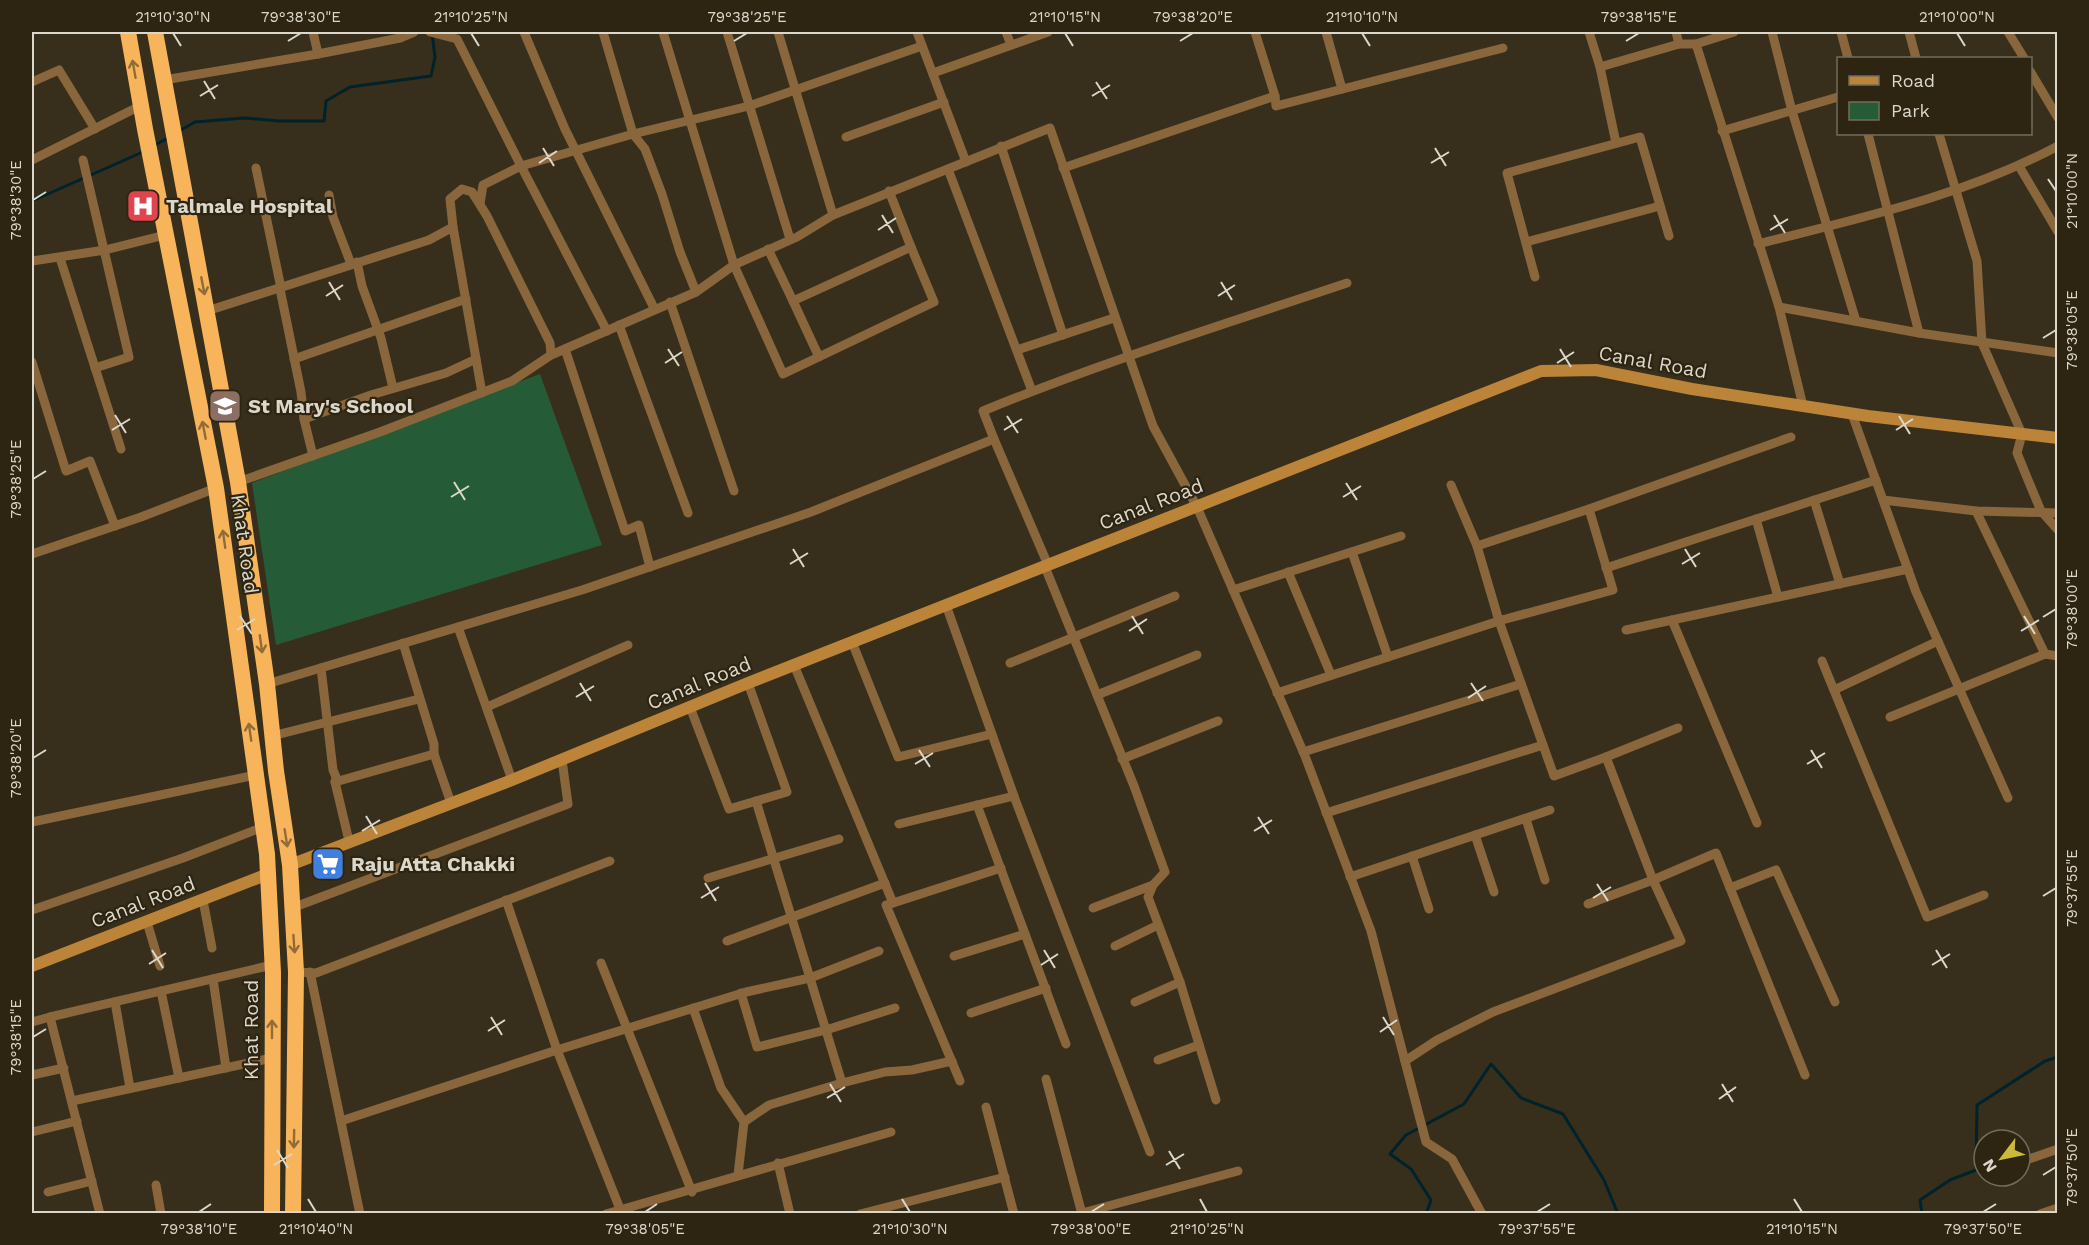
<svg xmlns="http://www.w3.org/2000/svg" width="2089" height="1245" viewBox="0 0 2089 1245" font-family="'Work Sans',sans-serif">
<rect width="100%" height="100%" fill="#372f1b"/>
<path fill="#255c37" d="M 540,374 L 602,545 L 276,645 L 252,483 Z"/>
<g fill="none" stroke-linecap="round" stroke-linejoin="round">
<g stroke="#00222b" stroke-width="3">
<path d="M 179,131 L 195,122 L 244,118 L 279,121 L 324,121 L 326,101 L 350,87 L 431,76 L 435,57 L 432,33"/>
<path d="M 153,146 L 168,138"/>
<path d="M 32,201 L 145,151"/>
<path d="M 1426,1214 L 1431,1200 L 1411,1169 L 1390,1154 L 1406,1135 L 1464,1104 L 1491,1064 L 1521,1098 L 1563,1114 L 1604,1180 L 1618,1214"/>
<path d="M 1922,1214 L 1920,1200 L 1950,1180 L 1976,1170 L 1977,1105 L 2045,1061 L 2058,1057"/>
</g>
<g stroke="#89663b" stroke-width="9">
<path d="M 313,32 L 318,54"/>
<path d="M 430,32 L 457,39 L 521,166 L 633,134 L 749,106 L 922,46"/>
<path d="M 524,32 L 565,129 L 654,308"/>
<path d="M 603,32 L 633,134 L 645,149 L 662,194 L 680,252 L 696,292"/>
<path d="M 663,32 L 734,265 L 783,374 L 934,302 L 911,247"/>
<path d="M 727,32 L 790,239"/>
<path d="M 778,32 L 833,215"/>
<path d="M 917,32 L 966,162"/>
<path d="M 1006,32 L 1011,45"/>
<path d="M 1326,32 L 1342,89"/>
<path d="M 1589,32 L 1600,67 L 1616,143"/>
<path d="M 1676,32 L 1679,44"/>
<path d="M 1772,32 L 1792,111 L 1856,321"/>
<path d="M 1841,32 L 1848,58"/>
<path d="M 1909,32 L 1916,58"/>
<path d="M 2008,32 L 2024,58"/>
<path d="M 1696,44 L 1779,307 L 1803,406"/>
<path d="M 1600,67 L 1679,44 L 1696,44 L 1734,32"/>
<path d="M 2030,71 L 2058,118"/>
<path d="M 933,73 L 1048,32"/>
<path d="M 164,80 L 318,54 L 400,38 L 414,32"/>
<path d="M 32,82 L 59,70 L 95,129"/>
<path d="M 1275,96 L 1276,106 L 1503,48"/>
<path d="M 1722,131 L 1838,97"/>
<path d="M 1868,134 L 1919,333"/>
<path d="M 1939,134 L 1977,261 L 1982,343 L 2022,434 L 2017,453 L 2026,475 L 2041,511 L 2058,530"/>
<path d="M 846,137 L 944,102"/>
<path d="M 1001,146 L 1063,335"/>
<path d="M 32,160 L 140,106"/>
<path d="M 83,160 L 129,357 L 95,368"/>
<path d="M 2019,166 L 2058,232"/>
<path d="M 256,168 L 281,288"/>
<path d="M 1063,168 L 1275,96 L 1255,32"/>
<path d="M 948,169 L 1032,391"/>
<path d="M 329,195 L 333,217 L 351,264"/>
<path d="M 480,204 L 483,185 L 521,166 L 607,331"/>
<path d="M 453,227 L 450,199 L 462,189 L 472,192 L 487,216 L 550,343 L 551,355"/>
<path d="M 1526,242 L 1660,206"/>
<path d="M 1758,244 C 1860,218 1964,196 2058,146"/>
<path d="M 768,249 L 793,301 L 911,247 L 889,191"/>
<path d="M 60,258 L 121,449"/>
<path d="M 32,261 L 105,250 L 165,235"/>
<path d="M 357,262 L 362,286 L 381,338 L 393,388"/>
<path d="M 1535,277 L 1507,173 L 1640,137 L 1669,236"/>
<path d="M 280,289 L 301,392 L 304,419 L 371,395 L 446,373 L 476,359"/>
<path d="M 793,301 L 819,357"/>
<path d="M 670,302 L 734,491"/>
<path d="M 1779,307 L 1919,333 L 2058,353"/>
<path d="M 207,311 L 429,240 L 453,227 L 482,393"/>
<path d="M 619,325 L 688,513"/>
<path d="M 565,349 L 625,531 L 639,525 L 650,567"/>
<path d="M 1017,350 L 1114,318"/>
<path d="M 294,359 L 466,299"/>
<path d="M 32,362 L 66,471 L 90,461 L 115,526"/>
<path d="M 1852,414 L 1916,592 L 2008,798"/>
<path d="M 304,419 L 313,456"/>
<path d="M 994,439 L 983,411 C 1102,362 1225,324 1347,283"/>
<path d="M 238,482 L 380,432 L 512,381 L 551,355 L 696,292 L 734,265 L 797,237 L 833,215 L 1050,128 L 1153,426 L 1197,507 L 1305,756 L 1371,931 L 1426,1142 L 1452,1159 L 1482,1214"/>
<path d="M 1451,485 L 1477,546 L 1499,621 L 1554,776 L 1606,757 L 1653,880 L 1588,904"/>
<path d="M 1814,500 L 1840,584"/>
<path d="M 1883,500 L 1976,511 L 2058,513"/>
<path d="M 1589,509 L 1791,437"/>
<path d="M 1976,511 L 2045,654 L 2058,656"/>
<path d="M 1756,519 L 1778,597"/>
<path d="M 1352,552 L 1388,657"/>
<path d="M 32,554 L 141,517 L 216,488"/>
<path d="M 1045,567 L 1134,786 L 1165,872 L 1153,885 L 1148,897 L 1180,982 L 1216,1100"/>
<path d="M 1606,568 L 1876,480"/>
<path d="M 1288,572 L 1331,675"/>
<path d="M 1233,590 L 1401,536"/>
<path d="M 946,605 L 1015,799 L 1150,1152"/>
<path d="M 1672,620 L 1757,823"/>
<path d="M 458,627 L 512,780"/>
<path d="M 1626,630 L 1908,569"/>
<path d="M 852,642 L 898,757 L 992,734"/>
<path d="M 403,643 L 434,744 L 434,754 L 451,803"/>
<path d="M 1822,661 L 1927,917 L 1984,895"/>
<path d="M 1010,663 L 1175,596"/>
<path d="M 794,665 L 893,903 L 886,905 L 960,1081"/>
<path d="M 321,668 L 333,770 L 336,777 L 335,782 L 349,841"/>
<path d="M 267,684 L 582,590 L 811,512 L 994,439 L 1048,565"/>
<path d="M 1834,690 L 1938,641"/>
<path d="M 1277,693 L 1502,620 L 1613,590 L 1589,509 L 1477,546"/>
<path d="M 1097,695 L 1197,655"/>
<path d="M 487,707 L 628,645"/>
<path d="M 690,707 L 729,809 L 787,792 L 748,683"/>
<path d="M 1890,717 L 2045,654"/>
<path d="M 272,736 L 419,699"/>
<path d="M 1303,752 L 1521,684"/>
<path d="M 1606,757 L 1678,728"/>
<path d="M 1122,759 L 1218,721"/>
<path d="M 335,782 L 434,754"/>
<path d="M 756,801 L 842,1083"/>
<path d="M 977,805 L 1066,1044"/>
<path d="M 1326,813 L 1543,745"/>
<path d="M 1526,819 L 1545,880"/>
<path d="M 32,822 L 256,775"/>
<path d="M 899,824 L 1014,796"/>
<path d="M 1475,835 L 1494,892"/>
<path d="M 1412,856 L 1429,909"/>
<path d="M 1350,877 L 1550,810"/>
<path d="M 708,878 L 839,839"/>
<path d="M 1730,888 L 1776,870 L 1835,1002"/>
<path d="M 203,900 L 212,948"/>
<path d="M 506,900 L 557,1050 L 620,1209"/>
<path d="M 893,903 L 1001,868"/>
<path d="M 292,908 L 568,804 L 562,760"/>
<path d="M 1093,908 L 1153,885"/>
<path d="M 32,910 L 183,858 L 263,827"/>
<path d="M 147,922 L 160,966"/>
<path d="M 727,941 L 885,883"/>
<path d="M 1115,946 L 1158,925"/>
<path d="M 954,956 L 1025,934"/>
<path d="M 601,963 L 692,1192"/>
<path d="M 296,972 L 316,973 L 610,861"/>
<path d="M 310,972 L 360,1214"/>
<path d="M 213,979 L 226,1068"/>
<path d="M 161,991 L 179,1078"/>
<path d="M 741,993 L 757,1047 L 826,1030 L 895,1008"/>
<path d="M 115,1002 L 130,1088"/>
<path d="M 1135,1002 L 1180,982"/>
<path d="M 693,1008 L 721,1088 L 744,1122 L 738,1175"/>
<path d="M 971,1013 L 1046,988"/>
<path d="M 32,1022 L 50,1017"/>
<path d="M 1158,1060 L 1199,1045"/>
<path d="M 1405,1061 L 1437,1040 L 1493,1012 L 1681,941 L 1653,880 L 1716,853 L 1805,1075"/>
<path d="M 32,1075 L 64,1068"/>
<path d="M 1046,1079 L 1082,1214"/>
<path d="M 72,1101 L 272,1058"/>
<path d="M 986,1107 L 1014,1214"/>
<path d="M 341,1121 L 557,1050 L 746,992 L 810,978 L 879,951"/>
<path d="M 744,1122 L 769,1105 L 842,1083 L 885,1072 L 912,1070 L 952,1061"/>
<path d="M 32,1132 L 77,1121"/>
<path d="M 2020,1162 L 2058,1149"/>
<path d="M 778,1163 L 790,1214"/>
<path d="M 156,1185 L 161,1214"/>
<path d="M 48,1192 L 92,1181"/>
<path d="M 1082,1213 L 1238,1171"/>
<path d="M 100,1214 L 50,1017 L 272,965"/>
<path d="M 606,1214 L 891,1132"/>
<path d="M 860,1214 L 1005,1177"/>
<path d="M 2040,1214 L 2058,1208"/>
</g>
<g stroke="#bb8439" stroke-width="12">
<path d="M 290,865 L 512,780 L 748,683 L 1541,371 L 1596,370 L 1692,389 L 1868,416 L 2058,438"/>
<path d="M 32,966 L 268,874"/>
</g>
<g stroke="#f8b45a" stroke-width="16">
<path d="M 128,32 L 145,129 L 216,488 L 267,854 L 273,973 L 272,1214"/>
<path d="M 155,32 L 238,482 L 267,684 L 276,771 L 290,865 L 296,972 L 293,1214"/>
</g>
</g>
<defs><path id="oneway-shaft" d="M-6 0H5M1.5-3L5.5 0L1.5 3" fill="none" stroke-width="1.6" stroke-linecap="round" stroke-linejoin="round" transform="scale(1.5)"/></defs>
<g stroke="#926c36">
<use href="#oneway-shaft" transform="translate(134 69) rotate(-100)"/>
<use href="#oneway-shaft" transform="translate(203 286) rotate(79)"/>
<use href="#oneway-shaft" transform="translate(204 430) rotate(-101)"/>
<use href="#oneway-shaft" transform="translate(224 539) rotate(-98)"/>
<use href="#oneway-shaft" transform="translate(261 644) rotate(82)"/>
<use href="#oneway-shaft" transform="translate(250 732) rotate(-98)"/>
<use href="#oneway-shaft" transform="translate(286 838) rotate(81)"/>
<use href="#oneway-shaft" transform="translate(294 944) rotate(86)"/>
<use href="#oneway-shaft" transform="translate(272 1029) rotate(-90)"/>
<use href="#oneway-shaft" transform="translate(294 1139) rotate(91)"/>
</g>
<path fill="none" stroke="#dcd7cb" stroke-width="2" d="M 173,33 L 181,46M 471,33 L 479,46M 1065,33 L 1073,46M 1362,33 L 1370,46M 1957,33 L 1965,46M 288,41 L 301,33M 734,41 L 747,33M 1180,41 L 1193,33M 1626,41 L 1639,33M 204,81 L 215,99M 1096,82 L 1107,99M 200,96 L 218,85M 1092,96 L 1110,85M 543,148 L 554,166M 1435,148 L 1446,166M 539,163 L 557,151M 1431,163 L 1449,152M 2048,179 L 2056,191M 33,200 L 46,192M 882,215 L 893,233M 1774,215 L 1785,233M 878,230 L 896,218M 1770,230 L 1788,219M 329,282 L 340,300M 1221,282 L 1232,300M 326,296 L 343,285M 1218,296 L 1235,285M 2043,338 L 2056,330M 668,349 L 679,366M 1560,349 L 1571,367M 665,363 L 682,352M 1557,363 L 1574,352M 115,415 L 126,433M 1007,416 L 1018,433M 1899,416 L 1910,434M 112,430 L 130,419M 1004,430 L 1022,419M 1896,430 L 1913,419M 33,479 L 46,471M 454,482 L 465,500M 1346,483 L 1357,500M 451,497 L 469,486M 1343,497 L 1361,486M 793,549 L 804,567M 1685,549 L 1696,567M 790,564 L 808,553M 1682,564 L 1700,553M 240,616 L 252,634M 1132,616 L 1143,634M 2024,616 L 2035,634M 2043,617 L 2056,609M 237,630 L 255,619M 1129,631 L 1147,619M 2021,631 L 2039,620M 580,683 L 591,701M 1471,683 L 1483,701M 576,697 L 594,686M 1468,698 L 1486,686M 919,750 L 930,767M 1811,750 L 1822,768M 33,758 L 46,750M 915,764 L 933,753M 1807,764 L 1825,753M 366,816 L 377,834M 1258,817 L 1269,834M 362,831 L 380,820M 1254,831 L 1272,820M 705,883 L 716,901M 1597,884 L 1608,901M 2043,896 L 2056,888M 701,898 L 719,887M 1593,898 L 1611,887M 152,950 L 163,968M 1044,950 L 1055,968M 1936,950 L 1947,968M 149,964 L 166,953M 1041,965 L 1058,954M 1932,965 L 1950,954M 491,1017 L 502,1035M 1383,1017 L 1394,1035M 488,1031 L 505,1020M 1380,1032 L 1397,1020M 33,1037 L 46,1029M 830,1084 L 841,1102M 1722,1084 L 1733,1102M 827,1098 L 845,1087M 1719,1099 L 1736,1087M 277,1150 L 288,1168M 1169,1151 L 1180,1169M 274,1165 L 292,1154M 1166,1165 L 1184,1154M 2043,1175 L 2056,1167M 308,1199 L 316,1212M 902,1199 L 910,1212M 1200,1199 L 1207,1212M 1794,1199 L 1802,1212M 199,1212 L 211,1204M 645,1212 L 657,1204M 1091,1212 L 1104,1204M 1537,1212 L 1550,1204M 1983,1212 L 1996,1204"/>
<defs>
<g id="hospital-square" transform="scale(1.725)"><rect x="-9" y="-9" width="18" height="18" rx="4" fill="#e0444e" stroke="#2d2511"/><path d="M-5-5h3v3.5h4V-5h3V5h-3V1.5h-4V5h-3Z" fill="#fff"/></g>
<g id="school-square" transform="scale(1.725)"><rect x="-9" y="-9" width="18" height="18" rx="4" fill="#8d6e63" stroke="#2d2511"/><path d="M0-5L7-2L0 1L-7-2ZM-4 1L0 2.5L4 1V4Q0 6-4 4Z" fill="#fff"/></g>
<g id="supermarket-square" transform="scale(1.725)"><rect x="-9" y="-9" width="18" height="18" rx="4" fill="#3f7fe0" stroke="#2d2511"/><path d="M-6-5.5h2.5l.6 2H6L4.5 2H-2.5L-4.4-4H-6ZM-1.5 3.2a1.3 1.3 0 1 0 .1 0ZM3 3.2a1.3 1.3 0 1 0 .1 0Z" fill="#fff"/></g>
</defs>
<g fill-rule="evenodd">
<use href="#hospital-square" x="143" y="206"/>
<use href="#school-square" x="225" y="406"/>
<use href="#supermarket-square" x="328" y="864"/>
</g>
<g text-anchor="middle" stroke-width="4.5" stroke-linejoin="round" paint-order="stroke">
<g font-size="20" font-weight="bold" fill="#dcd7cb" stroke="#2d2511" text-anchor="start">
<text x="166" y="213">Talmale Hospital</text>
<text x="248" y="413">St Mary's School</text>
<text x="351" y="871">Raju Atta Chakki</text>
</g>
<g font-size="20" fill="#dcd7cb" stroke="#2d2511">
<text transform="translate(1653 362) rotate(10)" y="7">Canal Road</text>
<text transform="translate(1151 504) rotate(-21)" y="7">Canal Road</text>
<text transform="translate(245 544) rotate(82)" y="7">Khat Road</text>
<text transform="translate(699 683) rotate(-22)" y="7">Canal Road</text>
<text transform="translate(143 902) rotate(-21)" y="7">Canal Road</text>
<text transform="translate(251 1030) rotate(-90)" y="7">Khat Road</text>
</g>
</g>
<rect width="2089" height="1245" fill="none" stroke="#2d2511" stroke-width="66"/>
<rect x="1837" y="57" width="195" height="78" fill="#2d2511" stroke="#736c5b" stroke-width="1.5"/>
<rect x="1849" y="76" width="30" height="9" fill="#bb8439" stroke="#736c5b" stroke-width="1.5"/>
<text x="1891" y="87" font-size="18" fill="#dcd7cb">Road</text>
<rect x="1849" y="102" width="30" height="18" fill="#255c37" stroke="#736c5b" stroke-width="1.5"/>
<text x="1891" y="117" font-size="18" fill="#dcd7cb">Park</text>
<g transform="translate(2002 1158) rotate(238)"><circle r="28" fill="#2d2511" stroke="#736c5b" stroke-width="1.5"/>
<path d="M0-4.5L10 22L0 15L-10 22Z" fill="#cbba39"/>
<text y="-9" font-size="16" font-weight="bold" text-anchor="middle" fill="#dcd7cb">N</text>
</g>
<rect x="33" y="33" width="2023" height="1179" fill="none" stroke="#dcd7cb" stroke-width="2"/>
<g font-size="15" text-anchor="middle" fill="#dcd7cb">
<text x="173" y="22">21°10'30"N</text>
<text x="301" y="22">79°38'30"E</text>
<text x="471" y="22">21°10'25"N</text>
<text x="747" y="22">79°38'25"E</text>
<text x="1065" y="22">21°10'15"N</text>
<text x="1193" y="22">79°38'20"E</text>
<text x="1362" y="22">21°10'10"N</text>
<text x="1639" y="22">79°38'15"E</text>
<text x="1957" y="22">21°10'00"N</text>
<text transform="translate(2072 191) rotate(-90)" y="5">21°10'00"N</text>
<text transform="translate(16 200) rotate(-90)" y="5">79°38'30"E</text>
<text transform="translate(2072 330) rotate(-90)" y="5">79°38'05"E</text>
<text transform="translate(16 479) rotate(-90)" y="5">79°38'25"E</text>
<text transform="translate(2072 609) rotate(-90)" y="5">79°38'00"E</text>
<text transform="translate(16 758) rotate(-90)" y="5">79°38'20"E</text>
<text transform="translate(2072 888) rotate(-90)" y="5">79°37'55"E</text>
<text transform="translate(16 1037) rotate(-90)" y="5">79°38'15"E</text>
<text transform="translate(2072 1167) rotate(-90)" y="5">79°37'50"E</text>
<text x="199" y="1234">79°38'10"E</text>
<text x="316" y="1234">21°10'40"N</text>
<text x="645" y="1234">79°38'05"E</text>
<text x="910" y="1234">21°10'30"N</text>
<text x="1091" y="1234">79°38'00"E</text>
<text x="1207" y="1234">21°10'25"N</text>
<text x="1537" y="1234">79°37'55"E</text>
<text x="1802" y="1234">21°10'15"N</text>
<text x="1983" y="1234">79°37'50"E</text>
</g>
</svg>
